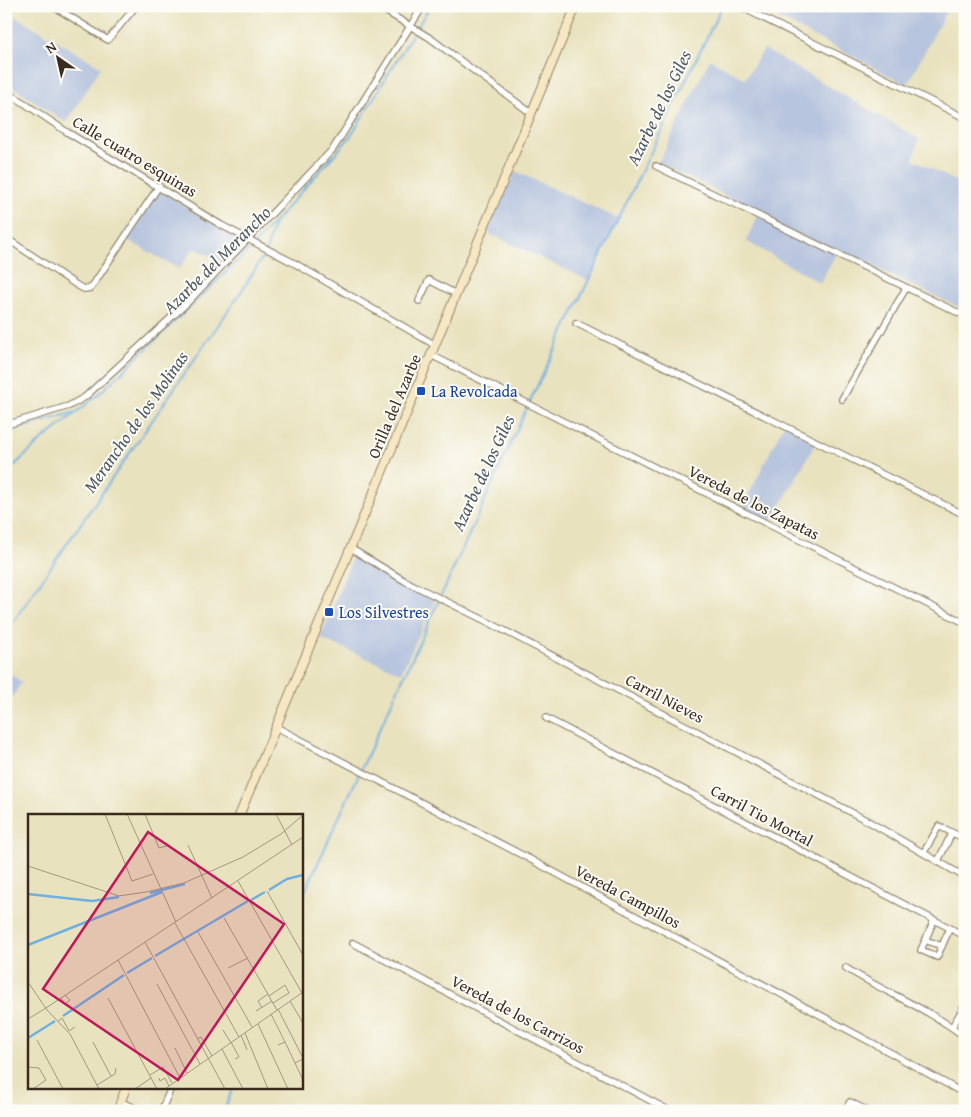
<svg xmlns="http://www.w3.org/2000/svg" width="971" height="1117" viewBox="0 0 971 1117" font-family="'Gentium Book Plus',serif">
<rect width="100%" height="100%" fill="#fdfcf7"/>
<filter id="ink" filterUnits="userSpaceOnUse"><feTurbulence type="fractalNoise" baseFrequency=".02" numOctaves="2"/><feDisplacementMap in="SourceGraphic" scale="10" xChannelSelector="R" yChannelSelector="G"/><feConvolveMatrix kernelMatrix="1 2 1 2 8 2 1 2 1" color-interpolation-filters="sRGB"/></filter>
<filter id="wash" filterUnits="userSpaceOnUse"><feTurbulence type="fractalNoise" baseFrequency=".0096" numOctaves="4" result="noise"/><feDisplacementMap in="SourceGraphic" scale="20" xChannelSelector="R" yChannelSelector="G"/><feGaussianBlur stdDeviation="1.12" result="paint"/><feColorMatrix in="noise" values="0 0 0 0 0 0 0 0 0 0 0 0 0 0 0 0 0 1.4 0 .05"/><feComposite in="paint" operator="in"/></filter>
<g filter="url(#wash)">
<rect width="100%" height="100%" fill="#e9e2be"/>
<g fill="#b7c5de">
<path d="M 755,6 L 949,6 L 907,85 Z"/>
<path d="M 6,11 L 101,67 L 66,123 L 6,82 Z"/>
<path d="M 764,49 L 919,139 L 913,159 L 965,186 L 965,310 L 838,250 L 820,283 L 746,241 L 759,212 L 658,163 L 710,59 L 745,79 Z"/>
<path d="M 515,171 L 619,219 L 589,281 L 486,232 Z"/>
<path d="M 155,187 L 241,242 L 221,261 L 194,248 L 179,269 L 122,237 Z"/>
<path d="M 785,422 L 818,439 L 771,522 L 742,508 Z"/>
<path d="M 354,554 L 435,600 L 401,673 L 320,638 Z"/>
<path d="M 6,672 L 22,682 L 9,702 L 6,700 Z"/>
</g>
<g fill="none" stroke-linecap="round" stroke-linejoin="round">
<g stroke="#6fb0e3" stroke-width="2">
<path d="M 418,26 L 430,6"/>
<path d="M 6,432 L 76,412"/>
<path d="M 6,473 L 42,440 L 98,395 L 251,248 L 350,137 L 412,35"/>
<path d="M 441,596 L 530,401 L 722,6"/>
<path d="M 6,632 L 241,292 L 266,252 L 274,223"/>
<path d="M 301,900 L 439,600"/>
<path d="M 224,1111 L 233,1088"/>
</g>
</g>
</g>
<g filter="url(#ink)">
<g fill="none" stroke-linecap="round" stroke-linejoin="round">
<g stroke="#92866e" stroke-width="8">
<g id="street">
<path d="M 53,6 L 108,40 L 136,6"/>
<path d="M 377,6 L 430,38 L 531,113"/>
<path d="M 739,6 L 965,118"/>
<path d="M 6,91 L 67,132 L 221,225 L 294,263 L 435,345"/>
<path d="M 656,166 L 965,316"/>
<path d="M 6,238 L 78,286 L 84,289 L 91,288 L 159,186"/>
<path d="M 419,301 L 429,280 L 456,294"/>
<path d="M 576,323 L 965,515"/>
<path d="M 431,355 L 965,623"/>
<path d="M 842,399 L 906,288"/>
<path d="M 6,425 L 69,406 L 85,397 L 187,303 L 333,149 L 423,6"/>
<path d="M 350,548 L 405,581 L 488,622 L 866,820 L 965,877"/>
<path d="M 546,718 L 965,936"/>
<path d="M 276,727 L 524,856 L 891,1053 L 965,1094"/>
<path d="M 924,852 L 939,826 L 965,839"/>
<path d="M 938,861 L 952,833"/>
<path d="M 960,874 L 965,864"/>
<path d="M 934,920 L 921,950 L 937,957 L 950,928"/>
<path d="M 925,940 L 942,946"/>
<path d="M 353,943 L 670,1111"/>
<path d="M 846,968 C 885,993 928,1008 965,1037"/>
<path d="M 952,1027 L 965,1005"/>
<path d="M 121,1102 L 142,1111"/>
<path d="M 161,1111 L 171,1088"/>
<path d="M 844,1111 L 850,1102 L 868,1111"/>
</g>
</g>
<g stroke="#92866e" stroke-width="10">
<g id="secondary">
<path d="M 239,816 L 576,6"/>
<path d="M 117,1111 L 126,1088"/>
</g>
</g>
<use href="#street" stroke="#fff" stroke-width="5.5"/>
<use href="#secondary" stroke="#f7e8c3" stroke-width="8"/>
</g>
</g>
<g fill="#1a4fb4" stroke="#fdfcf7" stroke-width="2">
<rect x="416" y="386" width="10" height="10" rx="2.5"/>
<rect x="324" y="607" width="10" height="10" rx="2.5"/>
</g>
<g text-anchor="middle" stroke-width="4" stroke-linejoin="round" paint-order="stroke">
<g font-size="16" fill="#3b2a1e" stroke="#fdfcf7">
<text transform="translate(135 156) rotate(31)" y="6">Calle cuatro esquinas</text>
<text transform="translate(394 406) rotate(-67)" y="6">Orilla del Azarbe</text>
<text transform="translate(754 502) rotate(27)" y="6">Vereda de los Zapatas</text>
<text transform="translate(665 698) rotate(28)" y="6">Carril Nieves</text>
<text transform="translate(762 815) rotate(28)" y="6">Carril Tio Mortal</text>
<text transform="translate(628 896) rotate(28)" y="6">Vereda Campillos</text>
<text transform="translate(518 1014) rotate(28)" y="6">Vereda de los Carrizos</text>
</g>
<g font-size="16" fill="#164399" stroke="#fdfcf7" text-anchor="start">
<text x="431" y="397">La Revolcada</text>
<text x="339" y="618">Los Silvestres</text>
</g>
<g font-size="18" font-style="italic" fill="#4d5963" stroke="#fdfcf7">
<text transform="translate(659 108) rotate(-64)" y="6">Azarbe de los Giles</text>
<text transform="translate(217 260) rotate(-45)" y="6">Azarbe del Merancho</text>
<text transform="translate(136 422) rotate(-55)" y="6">Merancho de los Molinas</text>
<text transform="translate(483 473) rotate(-65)" y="6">Azarbe de los Giles</text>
</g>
</g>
<g transform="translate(28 814)">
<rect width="275" height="275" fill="#e9e2be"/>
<path fill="none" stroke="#6fb0e3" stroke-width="2.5" d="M 241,76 L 259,65 L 275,61M 122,79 L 157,70M 0,80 L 64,87 L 91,83M 223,86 L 237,78M 0,131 L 134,78M 127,142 L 220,87M 99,159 L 124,144M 35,202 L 96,161M 0,224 L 27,207"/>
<path fill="none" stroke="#a3987e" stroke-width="1" d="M 77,0 L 104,67 L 125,60M 99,0 L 148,108M 117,0 L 131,34 L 142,31M 248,0 L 264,31M 160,31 L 184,84M 0,52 L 91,82 L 118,78 L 156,69 L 215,43 L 253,20 L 275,1M 210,67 L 274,179M 239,77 L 275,141M 196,104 L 241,182M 147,109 L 211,223M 170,118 L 224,213M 117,128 L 197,275M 90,146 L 152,264M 200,154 L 220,144M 0,168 L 19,196 L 42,220 L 71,275M 129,170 L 172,250M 33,184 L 37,190 L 42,186 L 37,181M 80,184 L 129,275M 262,187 L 275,209M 245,189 L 261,179 L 257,171 L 241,182 L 242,184 L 249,196M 18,194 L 275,23M 234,194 L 230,187 L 240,180M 250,195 L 275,244M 228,197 L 244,187M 243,200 L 257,228 L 250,231M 0,205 L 18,194M 30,207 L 34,204 L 41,217 L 47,213M 230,210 L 260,275M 195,216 L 203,229M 217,219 L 240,275M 213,221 L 219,236M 169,225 L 173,223 L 184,242M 9,226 L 35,275M 65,228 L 83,262M 203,228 L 211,243 L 207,245M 257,228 L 267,249 L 275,245M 147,234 L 159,259M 194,235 L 215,275M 267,249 L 275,266M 0,253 L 11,254 L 18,266 L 5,275M 122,261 L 135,253 L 144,269M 131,264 L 132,267 L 137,264 L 141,272M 69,271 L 87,260 L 88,254M 107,275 L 123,264M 137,275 L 275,178"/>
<path fill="#c2185b" fill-opacity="0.15" stroke="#c2185b" stroke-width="2.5" d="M 120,18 L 256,110 L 150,266 L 15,175 Z"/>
<rect width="275" height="275" fill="none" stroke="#3b2a1e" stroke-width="2.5"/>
</g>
<rect width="971" height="1117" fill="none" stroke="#fdfcf7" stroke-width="25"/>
<g transform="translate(58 58) rotate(326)" stroke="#fdfcf7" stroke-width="4" paint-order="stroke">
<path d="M0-4L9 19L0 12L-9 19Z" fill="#3b2a1e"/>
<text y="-8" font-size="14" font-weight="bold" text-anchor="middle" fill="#3b2a1e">N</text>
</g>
</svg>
